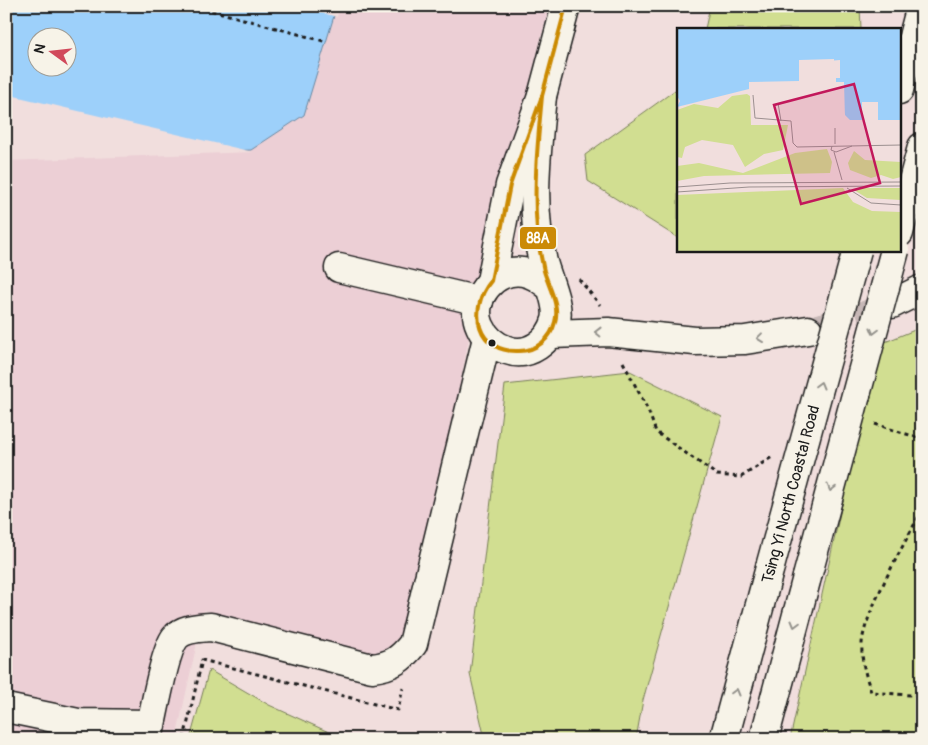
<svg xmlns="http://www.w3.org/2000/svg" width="928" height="745" viewBox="0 0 928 745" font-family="Pangolin,sans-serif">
<rect width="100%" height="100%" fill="#f1dedd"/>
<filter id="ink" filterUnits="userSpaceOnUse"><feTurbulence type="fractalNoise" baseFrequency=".02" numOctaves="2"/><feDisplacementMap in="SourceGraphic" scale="10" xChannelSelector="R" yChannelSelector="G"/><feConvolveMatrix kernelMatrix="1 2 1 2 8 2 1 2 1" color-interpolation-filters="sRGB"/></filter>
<g filter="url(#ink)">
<path fill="#eccfd5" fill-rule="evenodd" d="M 6,6 L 549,6 L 482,270 L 454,415 L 400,642 L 378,656 L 204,610 L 176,739 L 6,739 ZM 38,38 L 68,38 L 68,68 L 38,68 Z"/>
<g fill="#d1de91" stroke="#767d56">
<path d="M 710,6 L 860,6 L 861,29 L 705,29 Z"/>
<path d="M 678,88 L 678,238 L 588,181 L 585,155 Z"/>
<path d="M 922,327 L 922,739 L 790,739 L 862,414 L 885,342 Z"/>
<path d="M 630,371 L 722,417 L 643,700 L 636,739 L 485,739 L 470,674 L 505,385 Z"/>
<path d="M 209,670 L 269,705 L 344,739 L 190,739 Z"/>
</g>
<path fill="#9dd0fa" stroke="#6988a1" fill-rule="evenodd" d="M 6,6 L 337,6 L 304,115 L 251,150 L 6,159 ZM 38,38 L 68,38 L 68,68 L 38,68 Z"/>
<g fill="#f1dedd">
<path d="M 297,6 L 340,6 L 337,17 Z"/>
<path d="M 6,94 L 253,152 L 6,161 Z"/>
</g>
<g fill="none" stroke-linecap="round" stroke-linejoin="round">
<path stroke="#c6b7b6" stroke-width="28" stroke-dasharray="28 14" stroke-linecap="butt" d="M 817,328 L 858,318 L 892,304"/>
<g stroke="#1c1c1c" stroke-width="31">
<g id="minor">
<path d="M 542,96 C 537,151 529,207 543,262 C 547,278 560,305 556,320 C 550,341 529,358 507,350 C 494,346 485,338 480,326 C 468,300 494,267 523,272 C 534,274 540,279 549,286"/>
<path d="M 339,268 L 479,301"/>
<path d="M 491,281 L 510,185 L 542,96 L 566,6"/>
<path d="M 6,708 L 78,723 L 151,724"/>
<path d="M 148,739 C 153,718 164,652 175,638 C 183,628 199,628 211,627 L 372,668 C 392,666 401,659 413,644 L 487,338"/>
</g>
</g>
<g stroke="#1c1c1c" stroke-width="31">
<g id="major">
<path d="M 892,304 L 922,289"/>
<path d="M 551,334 L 608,332 L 695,341 L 745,340 L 808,330"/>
</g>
</g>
<g stroke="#1c1c1c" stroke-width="31">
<g id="highway">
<path d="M 899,90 L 921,6"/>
<path d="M 899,233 L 922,147"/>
<path d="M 724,739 L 770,567"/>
<path d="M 764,739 L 807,577"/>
</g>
</g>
<g stroke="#1c1c1c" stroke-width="3" stroke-dasharray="4 4" stroke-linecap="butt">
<path d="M 196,6 L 327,42"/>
<path d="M 579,279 L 600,305"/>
<path d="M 623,362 L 648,410 L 656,432 L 717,475 L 741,477 L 772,457"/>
<path d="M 875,424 L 922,439"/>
<path d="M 922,510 C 907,539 863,615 862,644 C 861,661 866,676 871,692 L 922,696"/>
<path d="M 184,739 L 202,660 L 398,710 L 403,688"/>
</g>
<use href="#minor" stroke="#f7f3e8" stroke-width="28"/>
<use href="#major" stroke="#f7f3e8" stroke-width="28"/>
<use href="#highway" stroke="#f7f3e8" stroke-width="28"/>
<g stroke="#1c1c1c" stroke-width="31" stroke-linecap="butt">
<g id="highway-bridge">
<path d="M 770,567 L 857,250"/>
<path d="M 807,577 L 895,250"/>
</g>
</g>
<use href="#highway-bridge" stroke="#f7f3e8" stroke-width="28"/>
<g stroke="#f7f3e8" stroke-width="8">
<g id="bus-1">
<path d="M 542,96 C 538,140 533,185 537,230 C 538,244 541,257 544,271 C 549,288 560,305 555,322 C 551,339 536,351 519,351 C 477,353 467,310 491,281 L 510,185 Z"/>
<path d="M 542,96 L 566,6"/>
</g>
</g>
<use href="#bus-1" stroke="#cb8a06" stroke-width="4"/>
</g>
<defs><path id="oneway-chevron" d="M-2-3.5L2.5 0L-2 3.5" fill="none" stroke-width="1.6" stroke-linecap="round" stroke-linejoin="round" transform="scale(1.25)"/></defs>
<g stroke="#94928c">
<use href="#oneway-chevron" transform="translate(874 331) rotate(105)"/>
<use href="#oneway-chevron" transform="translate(598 332) rotate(-179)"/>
<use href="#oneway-chevron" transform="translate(760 338) rotate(173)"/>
<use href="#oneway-chevron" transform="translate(820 385) rotate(-75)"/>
<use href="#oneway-chevron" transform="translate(831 488) rotate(105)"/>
<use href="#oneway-chevron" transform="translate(795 624) rotate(105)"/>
<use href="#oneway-chevron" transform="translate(736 692) rotate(-75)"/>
</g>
</g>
<circle fill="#1c1c1c" stroke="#f7f3e8" stroke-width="2" cx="492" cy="343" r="4.5"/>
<g text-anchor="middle" stroke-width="4.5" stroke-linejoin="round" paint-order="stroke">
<g font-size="16" fill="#1c1c1c" stroke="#f7f3e8">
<text transform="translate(790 494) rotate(-75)" y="6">Tsing Yi North Coastal Road</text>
</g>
</g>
<g transform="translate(677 28)">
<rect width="224" height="224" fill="#f1dedd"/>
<path d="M 70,66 L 73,68 L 74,97 L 111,97 L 106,122 L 87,126 L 68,139 L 56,117 L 25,112 L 8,119 L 5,130 L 0,129 L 0,82 L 17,76 L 41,80 L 55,68 ZM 150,121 L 155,134 L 153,145 L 27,148 L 0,153 L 0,138 L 22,135 L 66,145 L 118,125 ZM 177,123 L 188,132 L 224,134 L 224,149 L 216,151 L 204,147 L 194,150 L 173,142 L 171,135 ZM 166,160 L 176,174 L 195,183 L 224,184 L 224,223 L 0,223 L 0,167 ZM 184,160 L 224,160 L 224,172 L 190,170 L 177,162 Z" fill="#d1de91"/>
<path d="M 0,1 L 224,1 L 224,92 L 173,92 L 168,87 L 158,53 L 157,31 L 122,32 L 122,53 L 72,54 L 72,61 L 0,79 L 3,73 L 0,68 Z" fill="#9dd0fa"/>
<path d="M 163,32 L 163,50 L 159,50 L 159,54 L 167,54 L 168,90 L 155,54 L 155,34 L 139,34 ZM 185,74 L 201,74 L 201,94 L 185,95 Z" fill="#f1dedd"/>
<path fill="none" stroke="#9c9090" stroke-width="1" d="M 76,67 L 78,90 L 114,93 L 116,115 L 120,119 L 224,117M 101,75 L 104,93M 158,100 L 158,116M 155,118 L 154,122 L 159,124 L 175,118M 157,124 L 165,152M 0,159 L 53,155 L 224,154M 170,160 L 194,175 L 224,177M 0,164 L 72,159 L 224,158"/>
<path fill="#c2185b" fill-opacity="0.15" stroke="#c2185b" stroke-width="2.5" d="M 177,56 L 203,155 L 124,176 L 97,77 Z"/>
<rect width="224" height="224" fill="none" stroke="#1c1c1c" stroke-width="2.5"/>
</g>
<rect stroke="#f7f3e8" stroke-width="2" x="519" y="226" width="38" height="24" rx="5" fill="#cb8a06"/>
<g font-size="14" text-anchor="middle" font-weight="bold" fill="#fff">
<text x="538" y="243">88A</text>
</g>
<rect width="928" height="745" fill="none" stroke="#f7f3e8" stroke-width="25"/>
<rect x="12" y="12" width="903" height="720" fill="none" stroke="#1c1c1c" stroke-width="2" filter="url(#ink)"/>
<g transform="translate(52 52) rotate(285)"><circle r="24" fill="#f7f3e8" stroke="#9f9d96"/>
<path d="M0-4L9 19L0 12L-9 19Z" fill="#d1495b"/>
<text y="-8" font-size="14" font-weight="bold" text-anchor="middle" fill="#1c1c1c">N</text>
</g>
</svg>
